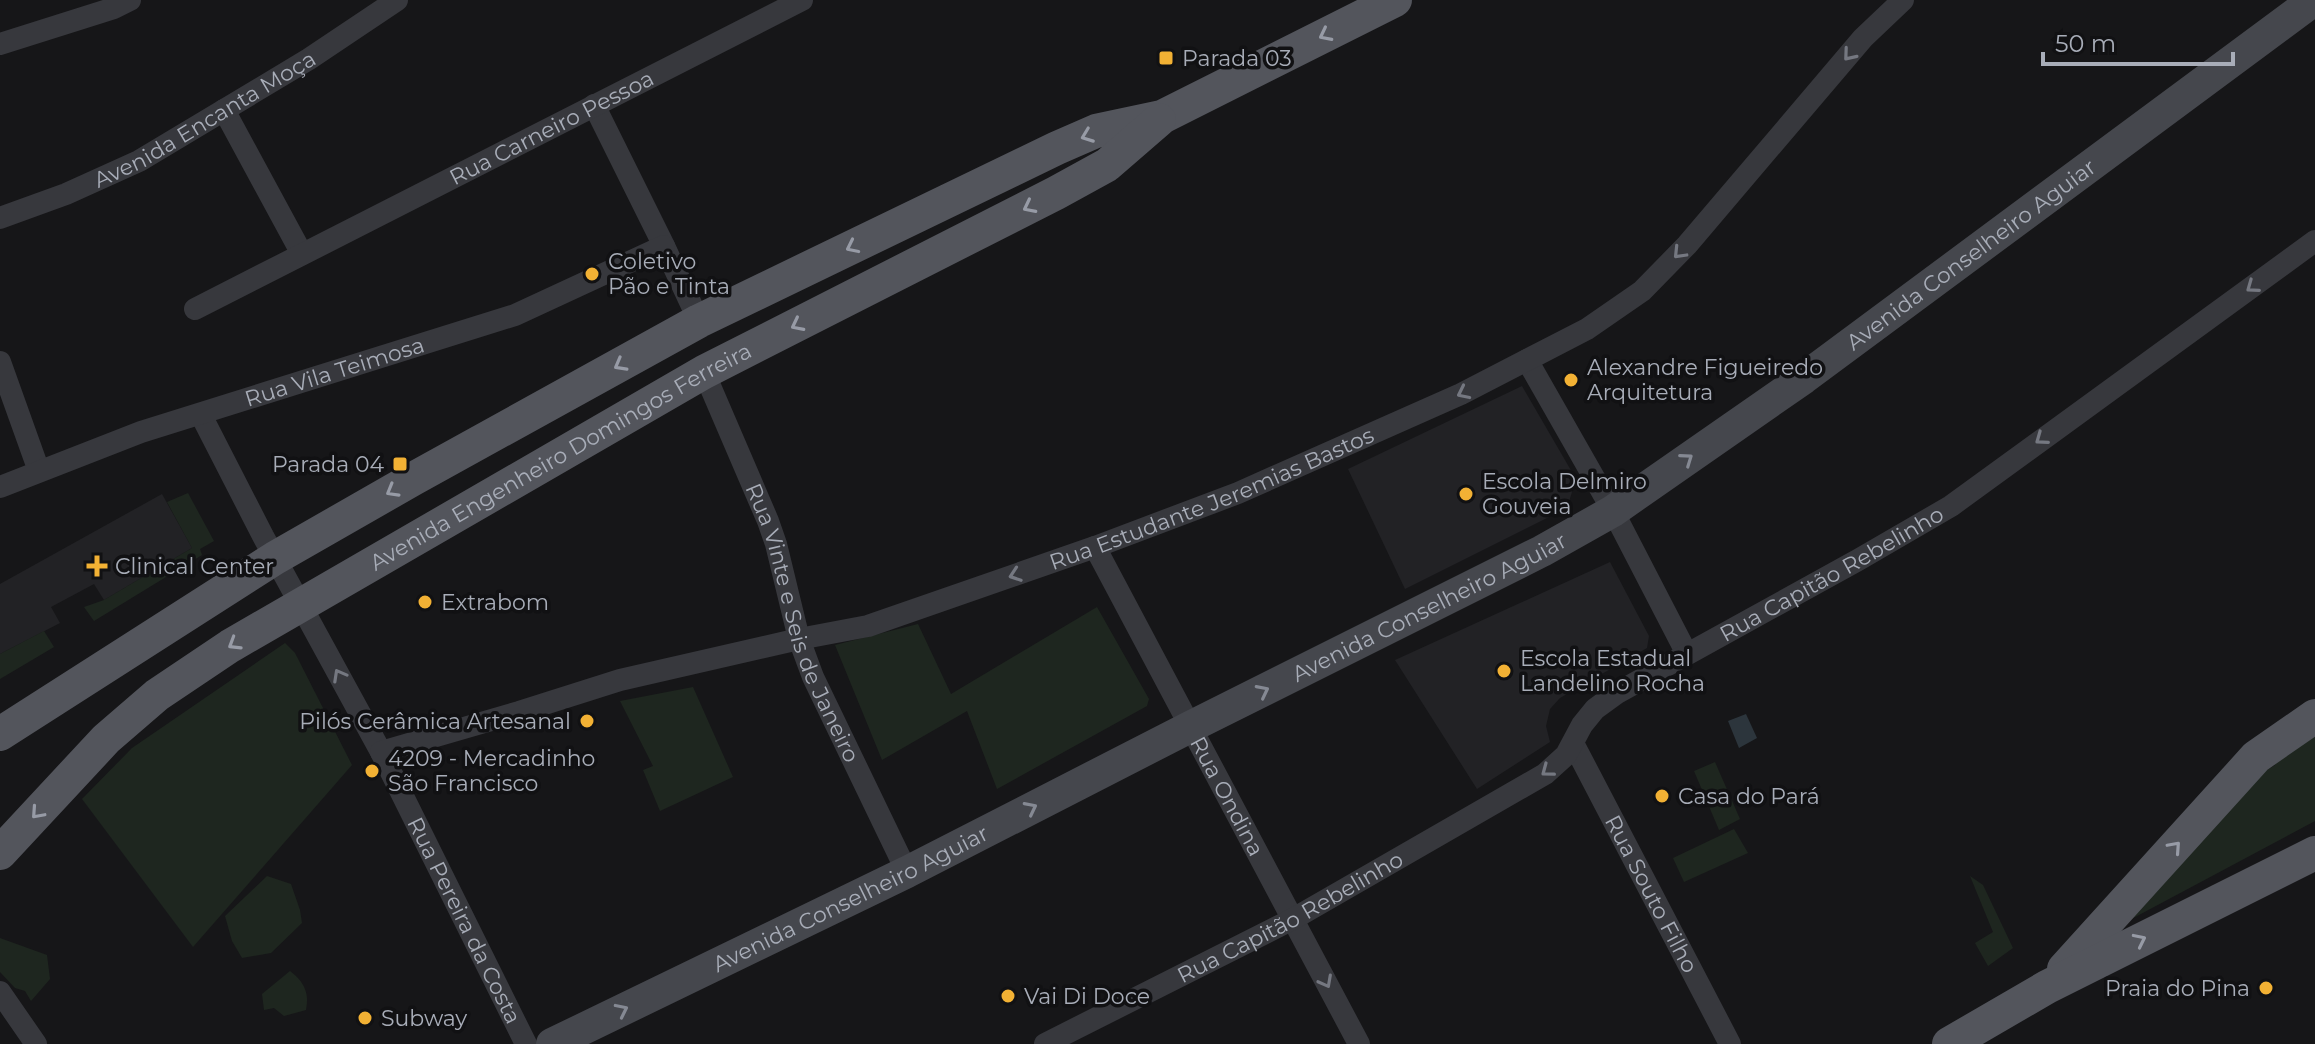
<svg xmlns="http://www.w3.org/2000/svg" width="2315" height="1044" viewBox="0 0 2315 1044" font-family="Montserrat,sans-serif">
<rect width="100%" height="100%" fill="#161618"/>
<g fill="#222225">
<path d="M 1522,386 L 1576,479 L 1567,508 L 1405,589 L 1348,469 Z"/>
<path d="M 162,494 L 192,548 L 104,600 L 94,584 L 51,607 L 60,623 L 0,654 L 0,584 Z"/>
<path d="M 1610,562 L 1649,636 L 1647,648 L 1560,698 L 1550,709 L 1546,726 L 1550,742 L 1477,789 L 1395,660 Z"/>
</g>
<g fill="#1e261f">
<path d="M 188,493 L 214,541 L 200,549 L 202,555 L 94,621 L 84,607 L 104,600 L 192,548 L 167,502 Z"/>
<path d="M 1097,607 L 1149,699 L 1147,706 L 997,789 L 967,711 L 882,760 L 835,645 L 918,624 L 951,694 Z"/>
<path d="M 44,631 L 54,647 L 0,679 L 0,654 Z"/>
<path d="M 285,643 L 295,653 L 352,765 L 193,947 L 82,799 L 132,748 Z"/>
<path d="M 693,687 L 733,777 L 660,811 L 643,770 L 653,766 L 620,701 Z"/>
<path d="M 2315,722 L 2315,821 L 2109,931 L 2256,777 L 2275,765 L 2280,750 Z"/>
<path d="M 1715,762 L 1740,819 L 1719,830 L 1694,771 Z"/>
<path d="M 1734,829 L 1748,853 L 1684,882 L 1673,858 Z"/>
<path d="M 267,876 L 291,884 L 300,910 L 302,923 L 271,953 L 242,958 L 232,941 L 225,916 Z"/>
<path d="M 1970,876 L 1983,885 L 2013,948 L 1988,966 L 1975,943 L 1993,932 Z"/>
<path d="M 0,938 L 47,955 L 50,979 L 31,1001 L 25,991 L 15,988 L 0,972 Z"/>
<path d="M 290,971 C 303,981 310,992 306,1010 L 284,1016 L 274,1008 L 264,1010 L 262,994 Z"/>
</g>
<path fill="#2c353c" d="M 1746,714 L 1757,738 L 1739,748 L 1728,721 Z"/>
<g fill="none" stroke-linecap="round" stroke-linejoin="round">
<g stroke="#37383d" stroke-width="22">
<path d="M 0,44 L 114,8 L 130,0"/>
<path d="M 594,105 L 664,246 L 699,321"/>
<path d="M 224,110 L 302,254"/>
<path id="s1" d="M 0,218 L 66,194 L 139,161 L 309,59 L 397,0"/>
<path id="s2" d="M 195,309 L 802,0"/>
<path d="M 1527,360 L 1613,511 L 1687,654"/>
<path d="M 0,362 L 39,471"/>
<path id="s3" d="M 704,372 L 768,521 L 776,544 L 799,639 L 813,677 L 907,872"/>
<path id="s4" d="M 201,415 L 263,536 L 381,752 L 526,1044"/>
<path id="s5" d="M 0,487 L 141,432 L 515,315 L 664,246"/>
<path id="s6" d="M 1095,547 L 1359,1044"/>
<path id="s7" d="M 1573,743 L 1730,1044"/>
<path id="s8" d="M 381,752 L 519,712 L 620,680 L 799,639 L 868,626 L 1095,547 L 1238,493 L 1461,394 L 1587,329 L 1642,291 L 1687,245 L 1863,38 L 1903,0"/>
<path d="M 0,992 L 36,1044"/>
<path id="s9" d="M 1045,1044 L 1293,919 L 1545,774 L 1566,755 L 1582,725 L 1595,709 L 1617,693 L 1858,560 L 1951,506 L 2315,241"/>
</g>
<path stroke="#45474d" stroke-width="32" id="s10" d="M 552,1044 L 907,872 L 1190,727 L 1542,551 L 1613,511 L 1804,378 L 2314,0"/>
<g stroke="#53555c" stroke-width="34">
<path d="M 0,734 L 275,558 L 413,479 L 699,321 L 1057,148 L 1096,131 L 1162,117 L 1395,0"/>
<path id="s11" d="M 0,853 L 106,739 L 157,695 L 230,646 L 704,372 L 1056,193 L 1107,165 L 1159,120"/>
<path d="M 2064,969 L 2256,757 L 2315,716"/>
<path d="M 1949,1044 L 2047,987 L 2315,853"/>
</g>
</g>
<defs><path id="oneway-chevron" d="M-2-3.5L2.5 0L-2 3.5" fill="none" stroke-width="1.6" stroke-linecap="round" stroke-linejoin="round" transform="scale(2)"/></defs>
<g stroke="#979ba6">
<use href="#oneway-chevron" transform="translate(1325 35) rotate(153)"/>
<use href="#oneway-chevron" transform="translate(1087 136) rotate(159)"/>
<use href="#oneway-chevron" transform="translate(1029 207) rotate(153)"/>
<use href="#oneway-chevron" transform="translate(852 247) rotate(154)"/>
<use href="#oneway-chevron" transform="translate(797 325) rotate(153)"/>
<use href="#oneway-chevron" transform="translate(620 365) rotate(151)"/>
<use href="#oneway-chevron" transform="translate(392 491) rotate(150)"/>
<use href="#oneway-chevron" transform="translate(234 644) rotate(148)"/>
<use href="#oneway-chevron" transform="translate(37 813) rotate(132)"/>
<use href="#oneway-chevron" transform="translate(2175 847) rotate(-48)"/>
<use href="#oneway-chevron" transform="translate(2140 940) rotate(-26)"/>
</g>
<g stroke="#757881">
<use href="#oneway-chevron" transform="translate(1849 55) rotate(130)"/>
<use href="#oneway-chevron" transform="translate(1679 253) rotate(134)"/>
<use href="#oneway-chevron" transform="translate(2252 287) rotate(144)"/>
<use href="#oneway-chevron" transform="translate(1463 393) rotate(154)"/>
<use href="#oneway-chevron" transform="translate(2041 439) rotate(144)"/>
<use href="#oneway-chevron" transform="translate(1015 575) rotate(161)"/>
<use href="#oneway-chevron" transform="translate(339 675) rotate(-119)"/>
<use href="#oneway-chevron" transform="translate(1547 771) rotate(143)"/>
<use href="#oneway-chevron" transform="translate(1326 982) rotate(62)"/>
</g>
<g stroke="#858993">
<use href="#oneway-chevron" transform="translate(1687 459) rotate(-35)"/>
<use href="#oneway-chevron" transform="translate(1263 691) rotate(-27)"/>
<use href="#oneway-chevron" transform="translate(1031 808) rotate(-27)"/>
<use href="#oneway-chevron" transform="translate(622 1010) rotate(-26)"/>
</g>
<g fill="#f2b134" stroke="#111113" stroke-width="3">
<rect x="1158" y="50" width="16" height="16" rx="4"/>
<circle cx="592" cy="274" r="8"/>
<circle cx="1571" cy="380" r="8"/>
<rect x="392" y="456" width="16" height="16" rx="4"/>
<circle cx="1466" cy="494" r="8"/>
<path d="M93 554h8v8h8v8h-8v8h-8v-8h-8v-8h8z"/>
<circle cx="425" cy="602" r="8"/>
<circle cx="1504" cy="671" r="8"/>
<circle cx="587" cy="721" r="8"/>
<circle cx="372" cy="771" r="8"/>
<circle cx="1662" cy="796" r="8"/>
<circle cx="2266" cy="988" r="8"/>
<circle cx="1008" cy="996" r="8"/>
<circle cx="365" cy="1018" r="8"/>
</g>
<g text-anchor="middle" stroke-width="7" stroke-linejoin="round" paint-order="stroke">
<g font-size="22" fill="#a8adb8" stroke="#111113" text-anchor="start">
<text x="1182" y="66">Parada 03</text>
<text x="608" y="269">Coletivo<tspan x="608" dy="25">Pão e Tinta</tspan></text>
<text x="1587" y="375">Alexandre Figueiredo<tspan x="1587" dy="25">Arquitetura</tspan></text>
<text x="384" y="472" text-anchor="end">Parada 04</text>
<text x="1482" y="489">Escola Delmiro<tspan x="1482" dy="25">Gouveia</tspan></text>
<text x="115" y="574">Clinical Center</text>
<text x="441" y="610">Extrabom</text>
<text x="1520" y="666">Escola Estadual<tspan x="1520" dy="25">Landelino Rocha</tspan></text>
<text x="571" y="729" text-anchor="end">Pilós Cerâmica Artesanal</text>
<text x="388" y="766">4209 - Mercadinho<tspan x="388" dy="25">São Francisco</tspan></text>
<text x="1678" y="804">Casa do Pará</text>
<text x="2250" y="996" text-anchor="end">Praia do Pina</text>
<text x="1024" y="1004">Vai Di Doce</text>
<text x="381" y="1026">Subway</text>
</g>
<g font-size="22" fill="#a8adb8" stroke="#111113">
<text dy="8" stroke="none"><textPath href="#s1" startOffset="228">Avenida Encanta Moça</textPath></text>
<text dy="8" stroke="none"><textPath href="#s2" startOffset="400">Rua Carneiro Pessoa</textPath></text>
<text dy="8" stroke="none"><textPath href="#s10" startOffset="1628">Avenida Conselheiro Aguiar</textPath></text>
<text dy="8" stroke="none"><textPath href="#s5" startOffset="354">Rua Vila Teimosa</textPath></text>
<text dy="8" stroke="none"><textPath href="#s11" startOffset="692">Avenida Engenheiro Domingos Ferreira</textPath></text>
<text dy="8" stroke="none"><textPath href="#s8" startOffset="870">Rua Estudante Jeremias Bastos</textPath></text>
<text dy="8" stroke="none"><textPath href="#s9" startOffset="924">Rua Capitão Rebelinho</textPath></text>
<text dy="8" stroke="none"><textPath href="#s10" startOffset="980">Avenida Conselheiro Aguiar</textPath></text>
<text dy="8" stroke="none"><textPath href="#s3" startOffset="270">Rua Vinte e Seis de Janeiro</textPath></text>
<text dy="8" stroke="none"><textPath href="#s6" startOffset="282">Rua Ondina</textPath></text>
<text dy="8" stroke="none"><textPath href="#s7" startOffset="170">Rua Souto Filho</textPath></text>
<text dy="8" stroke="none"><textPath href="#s10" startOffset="332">Avenida Conselheiro Aguiar</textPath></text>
<text dy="8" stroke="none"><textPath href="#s9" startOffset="276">Rua Capitão Rebelinho</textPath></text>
<text dy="8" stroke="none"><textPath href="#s4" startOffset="570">Rua Pereira da Costa</textPath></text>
</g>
</g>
<path d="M2043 52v12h190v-12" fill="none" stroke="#a8adb8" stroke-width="4"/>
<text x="2055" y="52" font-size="24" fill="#a8adb8" stroke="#111113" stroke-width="6" paint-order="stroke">50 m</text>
</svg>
